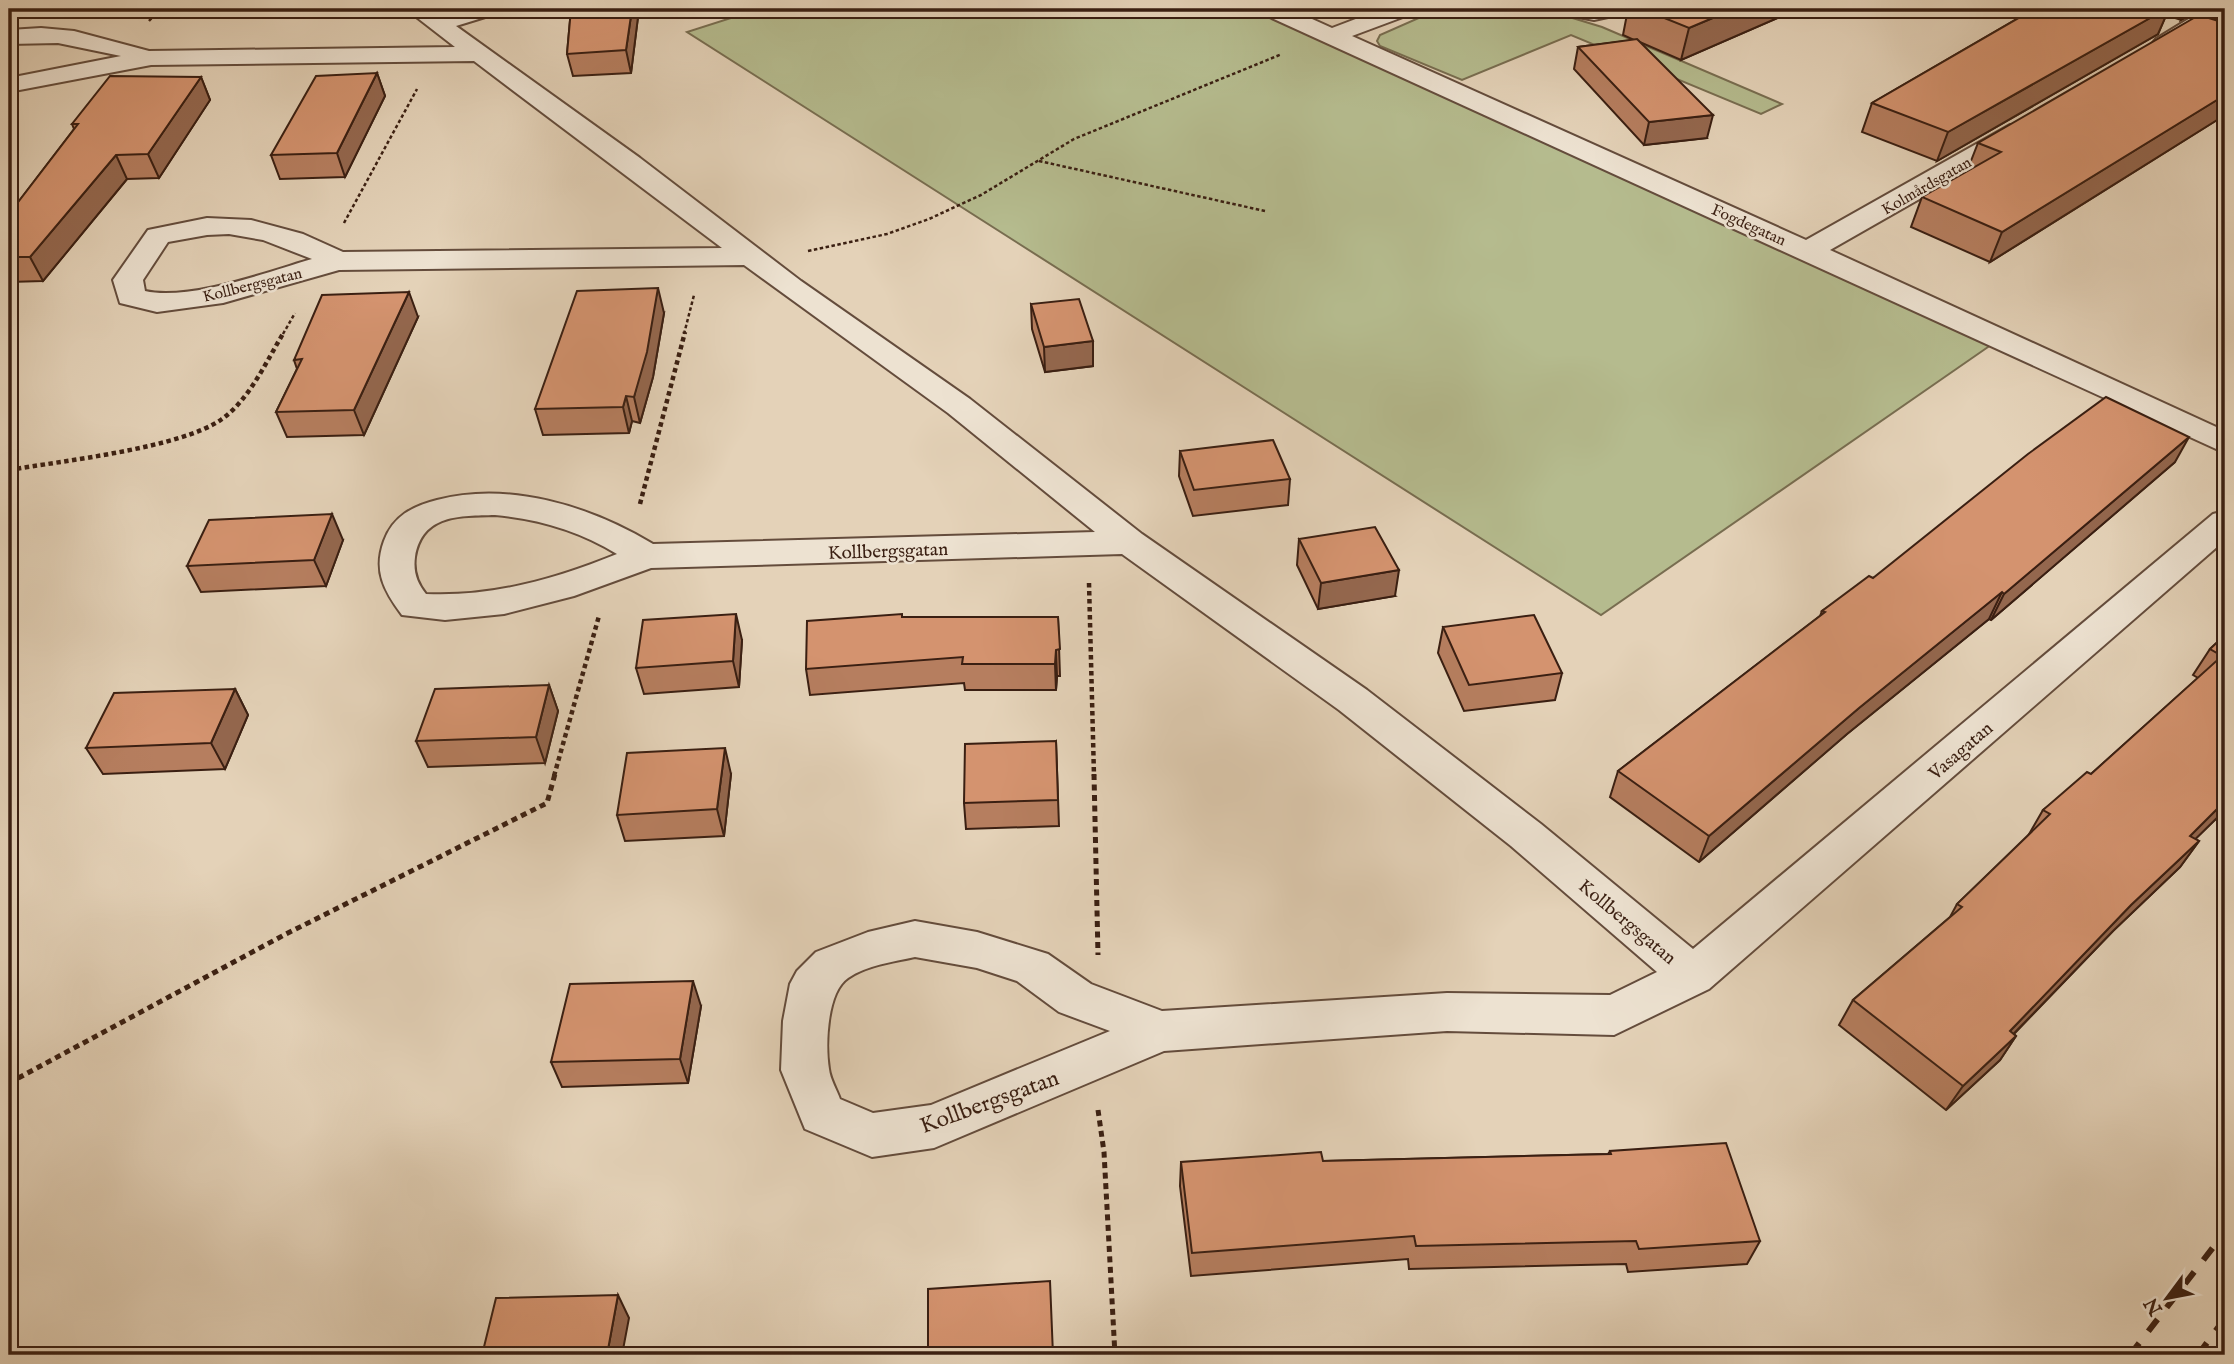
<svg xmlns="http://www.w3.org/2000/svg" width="2234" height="1364" viewBox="0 0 2234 1364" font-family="'IM FELL English',serif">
<rect width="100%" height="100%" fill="#e4d2b8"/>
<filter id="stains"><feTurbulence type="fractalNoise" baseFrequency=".00286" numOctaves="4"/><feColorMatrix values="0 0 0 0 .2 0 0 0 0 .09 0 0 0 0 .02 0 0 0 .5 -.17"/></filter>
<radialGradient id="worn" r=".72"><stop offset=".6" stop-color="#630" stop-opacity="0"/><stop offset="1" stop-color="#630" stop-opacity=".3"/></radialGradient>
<g fill="#b5bb8e" stroke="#786d50" stroke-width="2">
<path d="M 759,9 L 1271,9 L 2001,338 L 1601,615 L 687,32 Z"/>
<path d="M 1439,9 L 1543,9 L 1602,27 L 1782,104 L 1761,114 L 1571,35 L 1462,80 L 1380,46 L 1377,41 L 1380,35 Z"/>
</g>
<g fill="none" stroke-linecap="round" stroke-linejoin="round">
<g stroke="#644c3c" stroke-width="4">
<g id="minor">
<path d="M 406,9 L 433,9 L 442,15 L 463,9 L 498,9 L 495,14 L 456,26 L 640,158 L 801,281 L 970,399 L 1142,534 L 1367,690 L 1541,824 L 1693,949 L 2213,514 L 2225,511 L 2225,540 L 1709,989 L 1614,1035 L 1447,1031 L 1164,1051 L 934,1148 L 872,1157 L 805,1129 L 781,1070 L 783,1021 L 790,984 L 797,971 L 816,952 L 868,932 L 915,921 L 977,932 L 1048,954 L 1091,984 L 1162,1011 L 1447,993 L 1610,995 L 1657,972 L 1511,846 L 1339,710 L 1122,554 L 651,568 L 574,596 L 504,614 L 445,620 L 402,615 C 384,591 373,571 384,541 C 393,516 413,506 437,500 C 509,481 590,506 653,544 L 1095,532 L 948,413 L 744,265 L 339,270 L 223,303 L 157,312 L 120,303 L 113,280 L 148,230 L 207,218 L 251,220 L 303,234 L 343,252 L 722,248 L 474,61 L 151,65 L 9,92 L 9,78 L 121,56 L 58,43 L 9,44 L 9,30 L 41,28 L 74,31 L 149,51 L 455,47 ZM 229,234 L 263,240 L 312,259 C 268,272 189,301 145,291 L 143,280 L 168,242 L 207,235 ZM 495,515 C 539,519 580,531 617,554 C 555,579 493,597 426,594 C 417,583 413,572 415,557 C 422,514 460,516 495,515 ZM 915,957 L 977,968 L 1017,981 L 1059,1012 L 1110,1031 L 931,1105 L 873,1113 L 840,1099 C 837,1090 830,1079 829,1069 C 825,1045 827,992 848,978 C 867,965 893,962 915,957 Z"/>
<path d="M 1259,9 L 1290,9 L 1332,28 L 1382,9 L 1414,9 L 1411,14 L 1352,36 L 1806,240 L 2010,125 L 2028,125 L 2032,131 L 2028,137 L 1830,250 L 2225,431 L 2225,453 L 1263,14 Z"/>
<path d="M 1558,9 L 1626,9 L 1622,14 L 1594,20 L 1562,14 Z"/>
<path d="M 2205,9 L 2225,9 L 2225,16 L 2172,49 L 2156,49 L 2152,44 L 2156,39 Z"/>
</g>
</g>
<g stroke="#3a1f12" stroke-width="2.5" stroke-dasharray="3.5 2.5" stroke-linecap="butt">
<path d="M 149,21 L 160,9"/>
<path d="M 1039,161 L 1265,211"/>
<path d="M 344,223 L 417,89"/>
<path d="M 808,251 L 887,234 L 929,219 L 981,195 L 1074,139 L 1282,54"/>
<path d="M 283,334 L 295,313"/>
<path d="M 684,334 L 694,295"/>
</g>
<g stroke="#3a1f12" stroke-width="4.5" stroke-dasharray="4.5 3.5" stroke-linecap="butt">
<path d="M 9,470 C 61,461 182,448 222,419 C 250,399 267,360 284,332"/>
<path d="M 640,504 L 685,332"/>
<path d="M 1089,583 L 1094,776"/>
<path d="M 554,776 L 599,616"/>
</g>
<g stroke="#3a1f12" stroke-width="5" stroke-dasharray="6 4.5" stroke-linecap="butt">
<path d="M 1094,774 L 1098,955"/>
<path d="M 9,1083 L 284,935 L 547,803 L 555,774"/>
<path d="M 1098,1110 L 1104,1152 L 1115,1355"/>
</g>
<use href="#minor" fill="#ede2d1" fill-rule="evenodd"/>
<g stroke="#3a1f12" stroke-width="6" stroke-dasharray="15 15" stroke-linecap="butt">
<path d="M 2130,1355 L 2225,1232"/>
<path d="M 2198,1355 L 2225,1318"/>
</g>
</g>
<g fill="#b67e5f" stroke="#3a1f12" stroke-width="2">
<path d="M 571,9 L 639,9 L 631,73 L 573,76 L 567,54 Z"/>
<path d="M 1628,9 L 1798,9 L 1681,60 L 1640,42 L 1707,138 L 1644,145 L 1574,69 L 1578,47 L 1634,40 L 1623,35 Z"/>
<path d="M 2034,9 L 2200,9 L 2181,20 L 2166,15 L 2158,34 L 1937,161 L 1862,132 L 1872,103 Z"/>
<path d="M 2219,9 L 2225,9 L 2225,115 L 1990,262 L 1911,227 L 1922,197 L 1967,171 L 1978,143 L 2214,19 Z"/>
<path d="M 377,73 L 385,96 L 345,177 L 280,179 L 271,155 Z"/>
<path d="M 201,77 L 210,100 L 159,178 L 127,179 L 43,281 L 9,282 L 9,214 L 74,129 L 72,124 Z"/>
<path d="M 1031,304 L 1093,341 L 1093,366 L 1045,372 L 1032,329 Z"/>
<path d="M 664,313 L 653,377 L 640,423 L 632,421 L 629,433 L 543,435 L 535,409 Z"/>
<path d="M 418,317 L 364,435 L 287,437 L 276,412 L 297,369 L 294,360 Z"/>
<path d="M 1180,451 L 1290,479 L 1288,505 L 1193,516 L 1179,476 Z"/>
<path d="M 2175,462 L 1991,620 L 1989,619 L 1847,734 L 1699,862 L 1610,797 L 1618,771 L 1820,616 L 1822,611 L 1873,578 Z"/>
<path d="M 1299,539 L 1395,596 L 1318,609 L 1297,565 Z"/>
<path d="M 343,540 L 326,586 L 201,592 L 187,566 Z"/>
<path d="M 903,617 L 1058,617 L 1060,676 L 1057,676 L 1056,690 L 965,690 L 964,683 L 810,695 L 806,669 Z"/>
<path d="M 1443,627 L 1562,673 L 1555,700 L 1464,711 L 1438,653 Z"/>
<path d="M 2225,635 L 2225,810 L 2195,839 L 2199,841 L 2180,867 L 2113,931 L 2014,1034 L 2016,1036 L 2000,1060 L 1946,1110 L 1839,1025 L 1853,1000 L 1950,917 L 1957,904 L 2028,836 L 2043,810 L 2091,774 L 2198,678 L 2193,675 L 2210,649 Z"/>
<path d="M 742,640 L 739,687 L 644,694 L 636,668 Z"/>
<path d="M 549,685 L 558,711 L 545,763 L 428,767 L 416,741 Z"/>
<path d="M 235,689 L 248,715 L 225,769 L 103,774 L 86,748 Z"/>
<path d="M 1056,741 L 1059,826 L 966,829 L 964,803 Z"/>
<path d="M 731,774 L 724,836 L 625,841 L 617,815 Z"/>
<path d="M 701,1006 L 688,1083 L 562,1087 L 551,1062 Z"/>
<path d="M 1610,1151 L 1760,1241 L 1747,1264 L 1628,1272 L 1626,1264 L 1409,1269 L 1408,1259 L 1191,1276 L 1180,1186 L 1181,1162 L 1323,1161 L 1608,1154 Z"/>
</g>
<g fill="#94674e" stroke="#3a1f12" stroke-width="2">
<path d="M 632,9 L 639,9 L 631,73 L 626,50 Z"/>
<path d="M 1734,9 L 1798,9 L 1681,60 L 1689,28 Z"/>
<path d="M 2166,9 L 2169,9 L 2158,34 L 1937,161 L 1948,132 Z"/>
<path d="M 2186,9 L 2200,9 L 2181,20 Z"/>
<path d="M 377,73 L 385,96 L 345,177 L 337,153 Z"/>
<path d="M 201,77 L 210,100 L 159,178 L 148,154 Z"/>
<path d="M 2225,95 L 2225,115 L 1990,262 L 2002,232 Z"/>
<path d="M 1713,115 L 1707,138 L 1644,145 L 1649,122 Z"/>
<path d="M 116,155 L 127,179 L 43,281 L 30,257 Z"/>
<path d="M 658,288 L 664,313 L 653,377 L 640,423 L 634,397 Z"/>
<path d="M 409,292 L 418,317 L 364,435 L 354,410 Z"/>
<path d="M 1093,341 L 1093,366 L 1045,372 L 1044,347 Z"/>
<path d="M 626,396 L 632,421 L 629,433 L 623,407 Z"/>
<path d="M 2189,437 L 2175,462 L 1991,620 L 2004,594 Z"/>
<path d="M 332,514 L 343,540 L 326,586 L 314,560 Z"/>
<path d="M 1399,570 L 1395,596 L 1318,609 L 1321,583 Z"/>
<path d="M 2002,592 L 1989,619 L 1847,734 L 1699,862 L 1709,836 L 1859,708 Z"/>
<path d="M 736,614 L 742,640 L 739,687 L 733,661 Z"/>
<path d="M 1056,650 L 1057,676 L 1056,690 L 1055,664 Z"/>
<path d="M 549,685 L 558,711 L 545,763 L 536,737 Z"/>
<path d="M 235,689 L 248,715 L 225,769 L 211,743 Z"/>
<path d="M 725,748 L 731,774 L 724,836 L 717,809 Z"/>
<path d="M 2225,801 L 2225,810 L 2172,862 L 2190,836 Z"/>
<path d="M 2199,841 L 2180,867 L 2113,931 L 1993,1055 L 2010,1031 L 2131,905 Z"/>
<path d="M 693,981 L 701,1006 L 688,1083 L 680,1059 Z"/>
<path d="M 2016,1036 L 2000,1060 L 1946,1110 L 1963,1086 Z"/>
<path d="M 618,1295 L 629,1318 L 622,1355 L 607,1355 Z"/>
<path d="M 9,1332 L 18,1355 L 9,1355 Z"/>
</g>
<g fill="#d4936f" stroke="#3a1f12" stroke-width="2">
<path d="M 571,9 L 632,9 L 626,50 L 567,54 Z"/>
<path d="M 1642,9 L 1734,9 L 1689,28 Z"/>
<path d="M 2034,9 L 2166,9 L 1948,132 L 1872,103 Z"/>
<path d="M 2199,15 L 2225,23 L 2225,95 L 2002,232 L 1922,197 L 2001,152 L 1978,143 Z"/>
<path d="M 1637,39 L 1713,115 L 1649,122 L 1578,47 Z"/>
<path d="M 377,73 L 337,153 L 271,155 L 316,76 Z"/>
<path d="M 110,76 L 201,77 L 148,154 L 116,155 L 30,257 L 9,257 L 9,214 L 78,124 L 72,124 Z"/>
<path d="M 658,288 L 647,352 L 634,397 L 626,396 L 623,407 L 535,409 L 577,291 Z"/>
<path d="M 409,292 L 354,410 L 276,412 L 302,359 L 294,360 L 322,295 Z"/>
<path d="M 1079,299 L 1093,341 L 1044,347 L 1031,304 Z"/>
<path d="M 2106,397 L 2189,437 L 2004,594 L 2002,592 L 1859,708 L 1709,836 L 1618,771 L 1825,612 L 1822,611 L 1869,576 L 1873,578 L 2028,454 Z"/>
<path d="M 1273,440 L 1290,479 L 1194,490 L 1180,451 Z"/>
<path d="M 332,514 L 314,560 L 187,566 L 209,520 Z"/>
<path d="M 1375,527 L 1399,570 L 1321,583 L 1299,539 Z"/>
<path d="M 736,614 L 733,661 L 636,668 L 643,620 Z"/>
<path d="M 902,614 L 902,617 L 1058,617 L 1060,649 L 1056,650 L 1055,664 L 962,664 L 963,657 L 806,669 L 807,621 Z"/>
<path d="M 1534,615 L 1562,673 L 1469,685 L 1443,627 Z"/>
<path d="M 2225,635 L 2225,801 L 2190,836 L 2199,841 L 2131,905 L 2010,1031 L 2016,1036 L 1963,1086 L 1853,1000 L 1962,907 L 1957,904 L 2050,814 L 2043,810 L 2087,772 L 2091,774 L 2222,656 L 2210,649 Z"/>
<path d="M 549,685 L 536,737 L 416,741 L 435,689 Z"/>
<path d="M 235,689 L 211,743 L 86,748 L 114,693 Z"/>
<path d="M 1056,741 L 1058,800 L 964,803 L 965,744 Z"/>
<path d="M 725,748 L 717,809 L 617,815 L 627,753 Z"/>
<path d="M 693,981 L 680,1059 L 551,1062 L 570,984 Z"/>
<path d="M 1726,1143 L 1760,1241 L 1639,1249 L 1636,1241 L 1416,1246 L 1414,1236 L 1192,1253 L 1181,1162 L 1321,1152 L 1323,1161 L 1611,1154 L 1610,1151 Z"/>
<path d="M 1050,1281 L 1053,1355 L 928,1355 L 928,1289 Z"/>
<path d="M 618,1295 L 607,1355 L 482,1355 L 496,1298 Z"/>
</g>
<g text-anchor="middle" stroke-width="5" stroke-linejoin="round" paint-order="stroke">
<g font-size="16" fill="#3a1f12" stroke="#ede2d1">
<text transform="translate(1926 185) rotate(-30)" y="6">Kolmårdsgatan</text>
<text transform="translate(1749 224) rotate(24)" y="6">Fogdegatan</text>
<text transform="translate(252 284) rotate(-14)" y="6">Kollbergsgatan</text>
</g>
<g font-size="19" fill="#3a1f12" stroke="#ede2d1">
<text transform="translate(888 550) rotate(-2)" y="7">Kollbergsgatan</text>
<text transform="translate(1960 750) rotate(-41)" y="7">Vasagatan</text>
<text transform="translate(1628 921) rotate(40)" y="7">Kollbergsgatan</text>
</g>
<g font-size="23" fill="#3a1f12" stroke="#ede2d1">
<text transform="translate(989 1101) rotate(-20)" y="8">Kollbergsgatan</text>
</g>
</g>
<rect width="2234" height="1364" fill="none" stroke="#e4d2b8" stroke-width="35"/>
<rect x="10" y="10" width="2213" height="1343" fill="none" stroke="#3a1f12" stroke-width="3.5"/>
<rect x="18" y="18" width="2199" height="1329" fill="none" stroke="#3a1f12" stroke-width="2"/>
<g transform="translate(2167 1298) rotate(238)" stroke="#ede2d1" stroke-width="5" paint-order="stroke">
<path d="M0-5L12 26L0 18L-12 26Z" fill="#3a1f12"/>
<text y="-10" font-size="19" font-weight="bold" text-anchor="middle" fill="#3a1f12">N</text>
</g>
<rect width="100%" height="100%" filter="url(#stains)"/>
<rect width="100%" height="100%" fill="url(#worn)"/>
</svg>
